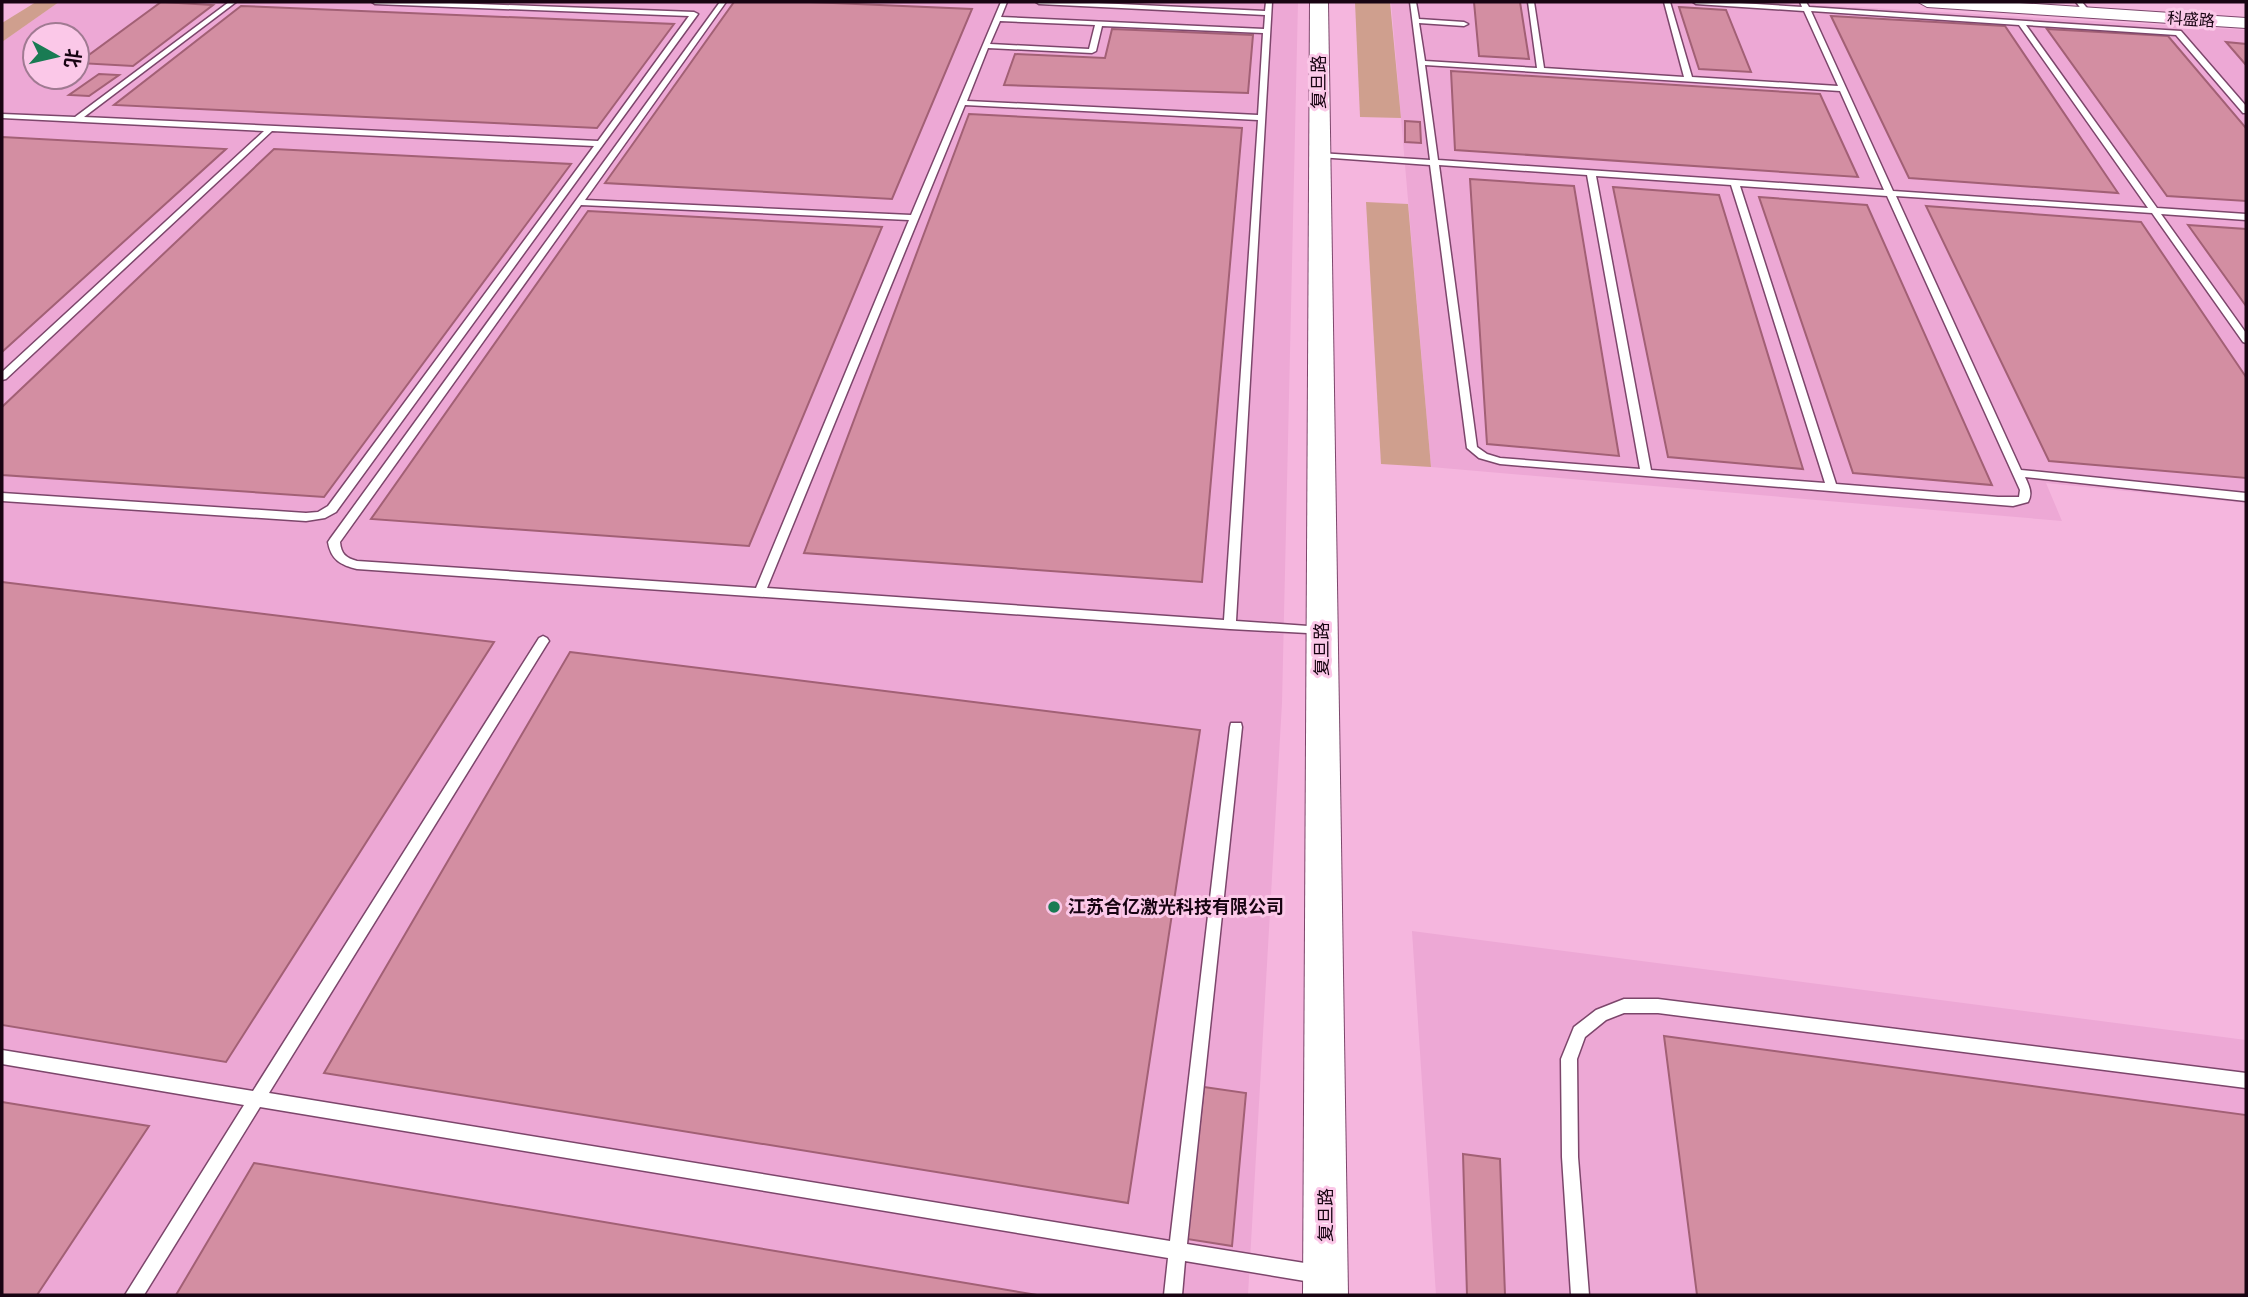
<svg xmlns="http://www.w3.org/2000/svg" width="2248" height="1297" viewBox="0 0 2248 1297" font-family="'Titillium Web','Noto Sans SC',sans-serif">
<rect width="100%" height="100%" fill="#f5b6de"/>
<g fill="#eda8d5" fill-rule="evenodd">
<path d="M 59,2 L 1298,2 L 1282,703 L 1248,1295 L 2,1295 L 2,42 ZM 35,35 L 77,35 L 77,77 L 35,77 Z"/>
<path d="M 1391,2 L 1769,2 L 2246,30 L 2246,503 L 2046,483 L 2062,521 L 1431,467 Z"/>
<path d="M 1412,931 L 2246,1040 L 2246,1295 L 1436,1295 Z"/>
</g>
<g fill="#cf9f8e">
<path d="M 36,2 L 59,2 L 2,42 L 2,23 Z"/>
<path d="M 1355,2 L 1390,2 L 1401,118 L 1360,117 Z"/>
<path d="M 1366,202 L 1408,204 L 1431,467 L 1381,464 Z"/>
</g>
<g fill="#d38ea2" stroke="#a26075" stroke-width="2">
<path d="M 161,2 L 213,5 L 133,66 L 78,63 Z"/>
<path d="M 734,2 L 810,2 L 972,9 L 892,199 L 605,183 Z"/>
<path d="M 1474,2 L 1520,2 L 1529,59 L 1479,56 Z"/>
<path d="M 241,6 L 674,24 L 597,128 L 114,105 Z"/>
<path d="M 1679,7 L 1726,10 L 1751,72 L 1699,69 Z"/>
<path d="M 1831,16 L 2005,26 L 2118,193 L 1909,178 Z"/>
<path d="M 1112,29 L 1253,35 L 1248,93 L 1004,85 L 1015,54 L 1105,58 Z"/>
<path d="M 2047,29 L 2168,36 L 2246,128 L 2246,201 L 2167,196 Z"/>
<path d="M 2226,42 L 2246,44 L 2246,65 Z"/>
<path d="M 1451,71 L 1820,94 L 1858,177 L 1455,150 Z"/>
<path d="M 99,74 L 119,75 L 89,96 L 69,95 Z"/>
<path d="M 969,114 L 1242,128 L 1202,582 L 804,553 Z"/>
<path d="M 1405,121 L 1420,122 L 1421,143 L 1405,142 Z"/>
<path d="M 2,137 L 226,149 L 2,352 Z"/>
<path d="M 274,149 L 571,164 L 324,497 L 2,475 L 2,407 Z"/>
<path d="M 1470,179 L 1574,186 L 1619,456 L 1487,444 Z"/>
<path d="M 1613,187 L 1719,195 L 1803,469 L 1668,457 Z"/>
<path d="M 1759,197 L 1867,205 L 1992,485 L 1853,473 Z"/>
<path d="M 1926,206 L 2141,222 L 2246,377 L 2246,478 L 2049,461 Z"/>
<path d="M 588,211 L 882,227 L 749,546 L 371,519 Z"/>
<path d="M 2188,225 L 2246,229 L 2246,306 Z"/>
<path d="M 2,582 L 494,642 L 226,1062 L 2,1025 Z"/>
<path d="M 570,652 L 1200,730 L 1128,1203 L 324,1073 Z"/>
<path d="M 1664,1036 L 2246,1115 L 2246,1295 L 1697,1295 Z"/>
<path d="M 1204,1087 L 1246,1093 L 1232,1246 L 1187,1239 Z"/>
<path d="M 2,1102 L 149,1126 L 37,1295 L 2,1295 Z"/>
<path d="M 1463,1154 L 1500,1159 L 1505,1295 L 1467,1295 Z"/>
<path d="M 254,1163 L 1037,1295 L 176,1295 Z"/>
</g>
<g fill="none" stroke-linecap="round" stroke-linejoin="round">
<g stroke="#7c466b" stroke-width="3">
<g id="service">
<path d="M 229,2 L 236,2 L 84,117 L 598,141 L 689,16 L 375,4 L 372,2 L 424,2 L 694,12 L 698,14 L 336,512 L 325,518 L 306,521 L 2,501 L 2,493 L 306,513 L 318,512 L 328,506 L 594,146 L 272,131 L 6,379 L 2,380 L 2,372 L 264,131 L 2,118 L 2,114 L 75,117 Z"/>
<path d="M 720,2 L 726,2 L 585,200 L 911,215 L 1001,2 L 1007,2 L 1001,17 L 1264,29 L 1265,15 L 1039,4 L 1036,2 L 1077,2 L 1265,11 L 1266,2 L 1272,2 L 1236,621 L 1322,627 L 1328,631 L 1326,634 L 1230,629 L 357,569 C 341,565 331,560 328,542 L 330,539 ZM 1000,21 L 1095,25 L 1089,49 L 990,44 ZM 1102,26 L 1263,33 L 1258,115 L 967,101 L 988,48 L 1092,53 L 1096,51 ZM 965,105 L 1258,120 L 1224,620 L 767,588 ZM 581,205 L 909,220 L 756,588 L 357,561 C 346,558 341,554 340,542 Z"/>
<path d="M 1410,2 L 1416,2 L 1419,19 L 1464,22 L 1468,24 L 1464,26 L 1419,23 L 1425,61 L 1537,68 L 1528,2 L 1534,2 L 1544,68 L 1684,77 L 1664,2 L 1670,2 L 1692,77 L 1838,86 L 1804,11 L 1696,4 L 1693,2 L 1724,2 L 1802,7 L 1800,2 L 1806,2 L 1809,7 L 2181,31 L 2246,106 L 2246,113 L 2243,113 L 2176,35 L 2026,25 L 2157,208 L 2246,214 L 2246,220 L 2161,214 L 2246,333 L 2246,343 L 2243,342 L 2152,213 L 1896,196 L 2021,470 L 2246,493 L 2246,501 L 2025,477 C 2029,486 2033,493 2028,502 L 2013,506 L 1500,464 L 1479,458 L 1467,448 L 1430,165 L 1319,157 L 1315,155 L 1319,153 L 1430,160 ZM 1811,11 L 2019,25 L 2148,208 L 1893,191 ZM 1425,65 L 1840,91 L 1884,190 L 1438,160 ZM 1439,165 L 1587,175 L 1640,469 L 1500,458 L 1487,454 L 1477,447 ZM 1596,176 L 1731,185 L 1825,483 L 1651,470 ZM 1740,186 L 1887,196 L 2020,490 L 2019,497 L 1998,497 L 1836,484 Z"/>
<path d="M 2076,2 L 2082,2 L 2091,13 L 2089,14 L 2085,14 Z"/>
<path d="M 543,636 L 547,638 L 549,641 L 547,644 L 269,1093 L 1170,1241 L 1230,727 L 1231,723 L 1241,723 L 1242,727 L 1187,1244 L 1317,1265 L 1323,1268 L 1326,1274 L 1323,1280 L 1317,1283 L 1185,1261 L 1182,1295 L 1164,1295 L 1168,1258 L 260,1107 L 144,1295 L 125,1295 L 244,1105 L 2,1064 L 2,1050 L 253,1091 L 539,638 Z"/>
<path d="M 1624,999 L 1658,999 L 2246,1073 L 2246,1088 L 1658,1013 L 1624,1013 L 1606,1020 L 1585,1037 L 1577,1059 L 1578,1157 L 1589,1295 L 1571,1295 L 1562,1157 L 1561,1059 L 1574,1027 L 1596,1010 Z"/>
</g>
</g>
<g stroke="#7c466b" stroke-width="2">
<g id="tertiary">
<path d="M 1310,2 L 1328,2 L 1348,1295 L 1303,1295 Z"/>
<path d="M 1918,2 L 2005,2 L 2246,18 L 2246,28 L 1927,7 Z"/>
</g>
</g>
<use href="#service" fill="#fff" fill-rule="evenodd"/>
<use href="#tertiary" fill="#fff" fill-rule="evenodd"/>
</g>
<circle fill="#197b53" stroke="#fbc8e8" stroke-width="2.5" cx="1054" cy="907" r="7"/>
<g text-anchor="middle" stroke-width="6" stroke-linejoin="round" paint-order="stroke">
<g font-size="16" fill="#180412" stroke="#fbc8e8">
<text transform="translate(2191 19) rotate(4)" y="6">科盛路</text>
</g>
<g font-size="18" fill="#180412" stroke="#fbc8e8">
<text transform="translate(1319 82) rotate(-90)" y="6">复旦路</text>
<text transform="translate(1322 649) rotate(-90)" y="6">复旦路</text>
<text transform="translate(1326 1215) rotate(-90)" y="6">复旦路</text>
</g>
<g font-size="18" font-weight="bold" fill="#180412" stroke="#fbc8e8" text-anchor="start">
<text x="1068" y="913">江苏合亿激光科技有限公司</text>
</g>
</g>
<rect width="2248" height="1297" fill="none" stroke="#180412" stroke-width="7"/>
<g transform="translate(56 56) rotate(98)"><circle r="33" fill="#fbc8e8" stroke="#a07a92" stroke-width="2"/>
<path d="M0-5L12 26L0 18L-12 26Z" fill="#197b53"/>
<text y="-10" font-size="19" font-weight="bold" text-anchor="middle" fill="#180412">北</text>
</g>
</svg>
